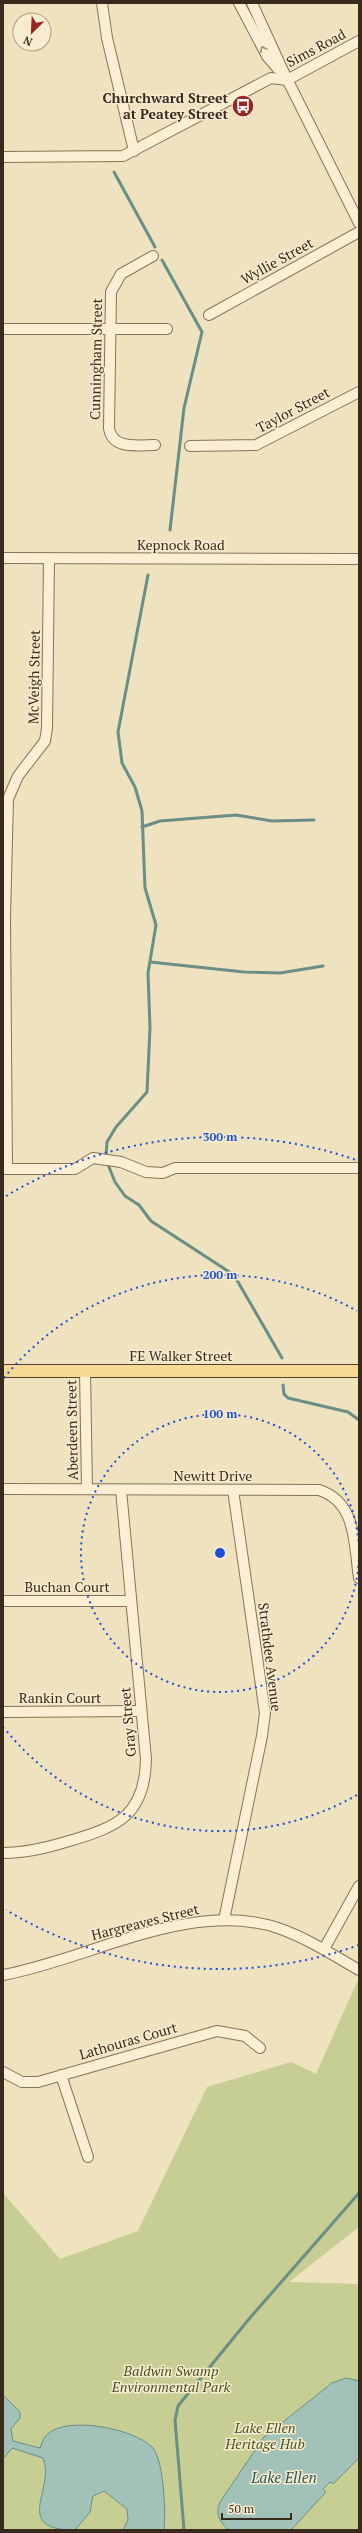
<svg xmlns="http://www.w3.org/2000/svg" width="362" height="2533" viewBox="0 0 362 2533" font-family="'PT Serif',serif">
<rect width="100%" height="100%" fill="#efe2bf"/>
<path fill="#c6ce93" d="M 357,1982 L 359,1983 L 359,2227 L 289,2282 L 358,2284 L 359,2530 L 3,2530 L 3,2193 L 60,2259 L 138,2231 L 207,2087 L 291,2062 L 316,2074 Z"/>
<g fill="#a2c1b9" stroke="#698f86">
<path d="M 346,2378 L 359,2381 L 359,2458 L 333,2484 L 330,2482 L 323,2489 L 326,2492 L 291,2530 L 228,2530 C 219,2520 215,2514 220,2502 L 264,2437 L 332,2383 Z"/>
<path d="M 3,2395 L 20,2412 L 20,2418 L 11,2429 L 13,2441 L 40,2448 C 42,2443 44,2436 49,2433 C 70,2416 134,2429 152,2447 C 164,2459 166,2514 164,2530 L 123,2530 L 128,2520 L 127,2509 L 104,2491 L 93,2496 L 90,2512 L 75,2530 C 11,2530 56,2488 43,2458 L 12,2448 L 3,2459 Z"/>
</g>
<g fill="none" stroke-linecap="round" stroke-linejoin="round">
<g stroke="#698f86" stroke-width="3">
<path d="M 114,172 L 155,247"/>
<path d="M 162,260 L 202,332 L 184,408 L 170,530"/>
<path d="M 142,827 L 160,821 L 236,815 L 272,821 L 314,820"/>
<path d="M 150,962 L 244,972 L 280,973 L 323,966"/>
<path d="M 106,1156 L 107,1142 L 116,1127 L 147,1092 L 150,1028 L 148,973 L 156,925 L 145,888 L 142,811 L 135,787 L 122,763 L 118,732 L 148,575"/>
<path d="M 107,1162 L 115,1182 L 125,1196 L 139,1205 L 151,1221 L 234,1275 L 282,1358"/>
<path d="M 283,1385 L 284,1394 L 288,1398 L 348,1412 L 359,1420"/>
<path d="M 184,2530 L 175,2420 L 178,2406 L 249,2319 L 359,2193"/>
</g>
<g stroke="#897257" stroke-width="12">
<g id="minor">
<path d="M 102,3 L 107,38 L 134,151"/>
<path d="M 239,3 L 267,56 L 278,69"/>
<path d="M 252,3 L 284,73 L 359,223"/>
<path d="M 287,80 L 359,41"/>
<path d="M 3,157 L 123,156 L 271,78 L 287,80"/>
<path d="M 153,256 L 121,274 L 111,292 L 109,428 C 112,450 138,445 155,445"/>
<path d="M 209,315 L 359,232"/>
<path d="M 3,329 L 167,329"/>
<path d="M 190,446 L 256,445 L 359,392"/>
<path d="M 3,558 L 359,559"/>
<path d="M 3,1169 L 75,1169 L 93,1158 L 121,1162 L 146,1172 L 163,1173 L 175,1168 L 359,1168"/>
<path d="M 7,1169 L 5,918 L 8,799 L 18,776 L 45,741 L 47,728 L 49,559"/>
<path d="M 85,1371 L 87,1489"/>
<path d="M 3,1489 L 319,1490 C 357,1502 354,1545 359,1578"/>
<path d="M 3,1601 L 131,1601"/>
<path d="M 3,1712 L 140,1711"/>
<path d="M 3,1853 C 26,1853 46,1848 69,1841 C 117,1827 145,1816 146,1759 L 121,1490"/>
<path d="M 224,1920 L 262,1736 L 265,1713 L 233,1490"/>
<path d="M 324,1949 L 359,1886"/>
<path d="M 3,1975 C 90,1959 190,1899 278,1928 C 307,1938 333,1955 359,1970"/>
<path d="M 3,2072 L 22,2082 L 38,2082 L 217,2031 L 245,2036 L 260,2048"/>
<path d="M 61,2075 L 88,2157"/>
</g>
</g>
<g stroke="#56402b" stroke-width="14">
<path id="major" d="M 3,1371 L 359,1371"/>
</g>
<use href="#minor" stroke="#faefd2" stroke-width="10"/>
<use href="#major" stroke="#f5d995" stroke-width="12"/>
</g>
<defs><path id="oneway-chevron" d="M-2-3.5L2.5 0L-2 3.5" fill="none" stroke-width="1.6" stroke-linecap="round" stroke-linejoin="round"/></defs>
<use stroke="#998c77" href="#oneway-chevron" transform="translate(263 49) rotate(-118)"/>
<g fill="none" stroke="#1d4ed8" stroke-width="2" stroke-dasharray="2 4">
<path d="M359 1554A139 139 0 1 1 359 1552"/>
<path d="M357 1795A278 278 0 0 1 4 1728M4 1378A278 278 0 0 1 357 1311"/>
<path d="M359 1945A416 416 0 0 1 6 1910M6 1196A416 416 0 0 1 359 1161"/>
</g>
<defs>
<g id="bus-disc" transform="scale(1.15)"><circle r="9.5" fill="#9a2624" stroke="#f7eccf"/><path d="M-5-6H5V4H4V6H2V4H-2V6H-4V4H-5ZM-3.5-4V0h7V-4ZM-3.5 1.2v1.5H-2V1.2ZM2 1.2v1.5H3.5V1.2Z" fill="#fff"/></g>
</defs>
<g fill-rule="evenodd">
<use href="#bus-disc" x="243" y="106"/>
</g>
<g text-anchor="middle" stroke-width="3" stroke-linejoin="round" paint-order="stroke">
<g font-size="14" fill="#382a1c" stroke="#f7eccf">
<text transform="translate(316 48) rotate(-28)" y="5">Sims Road</text>
<text transform="translate(277 261) rotate(-29)" y="5">Wyllie Street</text>
<text transform="translate(96 359) rotate(-89)" y="5">Cunningham Street</text>
<text transform="translate(293 410) rotate(-28)" y="5">Taylor Street</text>
<text x="181" y="550">Kepnock Road</text>
<text transform="translate(34 677) rotate(-89)" y="5">McVeigh Street</text>
<text x="181" y="1361">FE Walker Street</text>
<text transform="translate(72 1430) rotate(-91)" y="5">Aberdeen Street</text>
<text x="213" y="1481">Newitt Drive</text>
<text x="67" y="1592">Buchan Court</text>
<text transform="translate(270 1657) rotate(83)" y="5">Strathdee Avenue</text>
<text x="60" y="1703">Rankin Court</text>
<text transform="translate(128 1722) rotate(-95)" y="5">Gray Street</text>
<text transform="translate(145 1922) rotate(-14)" y="5">Hargreaves Street</text>
<text transform="translate(128 2041) rotate(-16)" y="5">Lathouras Court</text>
</g>
<g font-size="14" font-weight="bold" fill="#382a1c" stroke="#f7eccf" text-anchor="end">
<text x="228" y="103">Churchward Street<tspan x="228" dy="16">at Peatey Street</tspan></text>
</g>
<g font-size="14" font-style="italic" fill="#475522" stroke="#f7eccf">
<text x="171" y="2376">Baldwin Swamp<tspan x="171" dy="16">Environmental Park</tspan></text>
<text x="265" y="2433">Lake Ellen<tspan x="265" dy="16">Heritage Hub</tspan></text>
</g>
<g font-size="15" font-style="italic" fill="#2a5856" stroke="#f7eccf">
<text x="284" y="2483">Lake Ellen</text>
</g>
</g>
<circle cx="220" cy="1553" r="6" fill="#1d4ed8" stroke="#f7eccf" stroke-width="2"/>
<g font-size="12" text-anchor="middle" font-weight="bold" fill="#1d4ed8" stroke="#f7eccf" stroke-width="3" stroke-linejoin="round" paint-order="stroke">
<text x="220" y="1141">300 m</text>
<text x="220" y="1279">200 m</text>
<text x="220" y="1418">100 m</text>
</g>
<rect width="362" height="2533" fill="none" stroke="#382a1c" stroke-width="8"/>
<g transform="translate(32 32) rotate(204)"><circle r="19" fill="#f7eccf" stroke="#ab9e87"/>
<path d="M0-3L7 15L0 10L-7 15Z" fill="#9a2624"/>
<text y="-6" font-size="11" font-weight="bold" text-anchor="middle" fill="#382a1c">N</text>
</g>
<path d="M222 2513v6h69v-6" fill="none" stroke="#382a1c" stroke-width="2"/>
<text x="228" y="2513" font-size="12" fill="#382a1c" stroke="#f7eccf" stroke-width="3" paint-order="stroke">50 m</text>
</svg>
